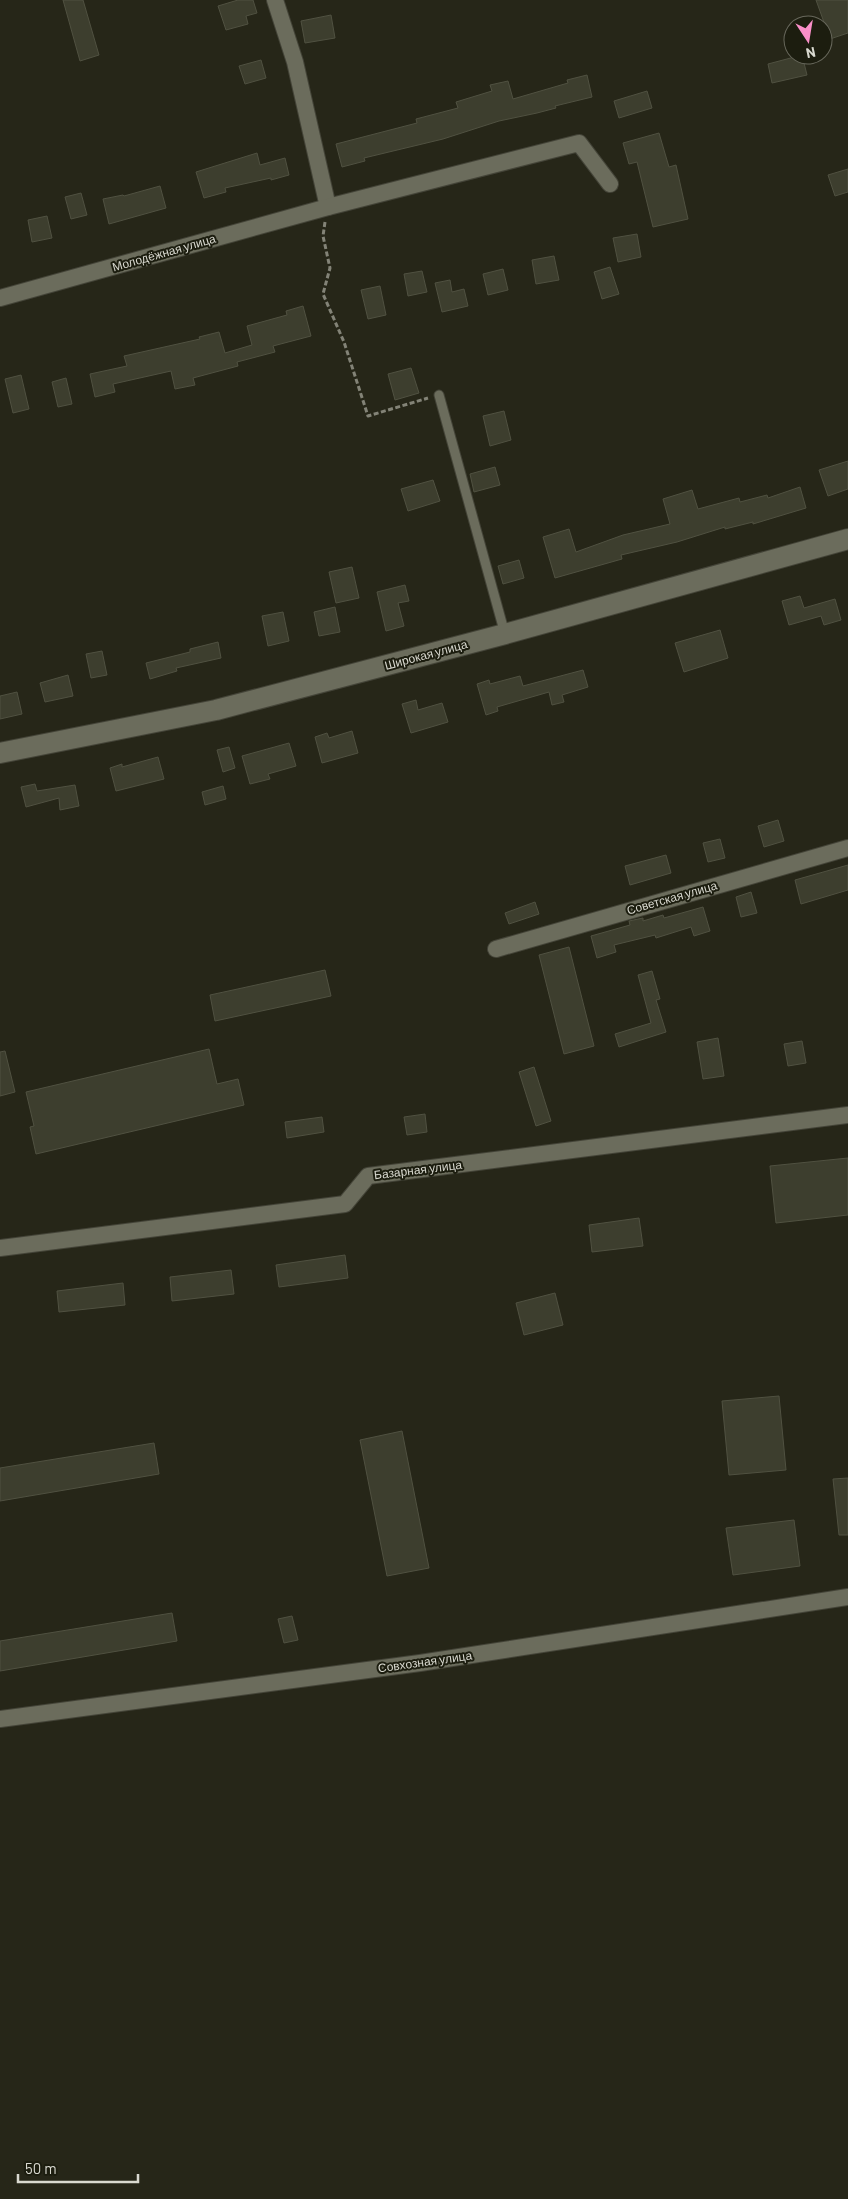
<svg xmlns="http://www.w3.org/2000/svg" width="848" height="2199" viewBox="0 0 848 2199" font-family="Barlow,sans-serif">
<rect width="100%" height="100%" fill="#262618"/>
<g fill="#3d3e2e" stroke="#505141">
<path d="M 63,0 L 83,0 L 99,55 L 80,61 Z"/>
<path d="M 238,0 L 253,0 L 257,13 L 246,16 L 248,24 L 226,30 L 218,6 Z"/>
<path d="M 816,0 L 848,0 L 848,33 L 830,39 Z"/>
<path d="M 331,15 L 335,38 L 305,43 L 301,21 Z"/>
<path d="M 802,55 L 807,75 L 772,83 L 768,64 Z"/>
<path d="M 261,60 L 266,78 L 245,84 L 239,66 Z"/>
<path d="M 587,75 L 592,97 L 555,106 L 556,108 L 537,113 L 499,121 L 443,139 L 364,158 L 365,161 L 342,167 L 336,144 L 417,123 L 416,119 L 458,108 L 456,102 L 492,91 L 490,85 L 508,81 L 513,99 L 568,83 L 567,80 Z"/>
<path d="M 647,91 L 652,108 L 619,118 L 614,101 Z"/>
<path d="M 659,133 L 669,167 L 676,165 L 688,219 L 653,227 L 637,162 L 629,164 L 623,143 Z"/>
<path d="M 257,153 L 260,165 L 285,158 L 289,175 L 271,180 L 271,178 L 225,188 L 226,192 L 204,198 L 196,172 Z"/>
<path d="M 848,169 L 848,192 L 835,196 L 828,175 Z"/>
<path d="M 160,186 L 166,208 L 109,224 L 103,199 L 123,195 L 124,196 Z"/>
<path d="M 81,193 L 87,215 L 71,219 L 65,197 Z"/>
<path d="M 47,216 L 52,238 L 32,242 L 28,220 Z"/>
<path d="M 637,234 L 641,257 L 618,262 L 613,238 Z"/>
<path d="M 554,256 L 559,280 L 536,284 L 532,260 Z"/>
<path d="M 610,267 L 619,294 L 602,299 L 594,272 Z"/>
<path d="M 503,269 L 508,290 L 488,295 L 483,274 Z"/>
<path d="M 422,271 L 427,292 L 408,296 L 404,274 Z"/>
<path d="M 450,280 L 452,292 L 464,289 L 468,306 L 442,312 L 435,283 Z"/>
<path d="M 380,286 L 386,315 L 368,319 L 361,290 Z"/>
<path d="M 303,306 L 311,336 L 273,346 L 275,352 L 237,362 L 238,366 L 193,378 L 195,385 L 175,389 L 171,371 L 113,384 L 115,392 L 95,397 L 90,374 L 127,366 L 124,356 L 200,339 L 199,337 L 219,332 L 225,353 L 252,345 L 247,326 L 287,315 L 286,311 Z"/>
<path d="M 411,368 L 419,393 L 395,400 L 388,374 Z"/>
<path d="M 21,375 L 29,409 L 13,413 L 5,379 Z"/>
<path d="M 66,378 L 72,404 L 58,407 L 52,382 Z"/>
<path d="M 504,411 L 511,440 L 490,446 L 483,416 Z"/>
<path d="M 848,461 L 848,489 L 828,496 L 819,470 Z"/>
<path d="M 495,467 L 500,485 L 474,492 L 470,474 Z"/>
<path d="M 433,480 L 440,501 L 408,511 L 401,489 Z"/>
<path d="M 800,487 L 806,508 L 753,524 L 753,522 L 725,529 L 725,527 L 677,542 L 621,555 L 622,559 L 555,578 L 543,537 L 569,529 L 576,552 L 623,535 L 670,524 L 663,499 L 692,490 L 698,509 L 739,498 L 740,502 L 767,495 L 768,498 Z"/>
<path d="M 519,560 L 524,578 L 503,584 L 498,566 Z"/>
<path d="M 352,567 L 359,598 L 336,603 L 329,572 Z"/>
<path d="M 405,585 L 409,601 L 398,603 L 404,626 L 386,631 L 377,592 Z"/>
<path d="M 800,596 L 804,608 L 835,599 L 841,620 L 824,625 L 821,616 L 789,625 L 782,601 Z"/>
<path d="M 335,607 L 340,632 L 319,636 L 314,612 Z"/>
<path d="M 283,612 L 289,641 L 268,646 L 262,616 Z"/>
<path d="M 720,630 L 728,658 L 684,672 L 675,643 Z"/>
<path d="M 218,642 L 221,658 L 176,668 L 177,671 L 150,679 L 146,663 L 190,652 L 190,649 Z"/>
<path d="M 102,651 L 107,675 L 91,678 L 86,654 Z"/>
<path d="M 583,670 L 588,687 L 562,695 L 564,702 L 552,705 L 549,692 L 497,707 L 498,711 L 486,715 L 477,684 L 489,680 L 490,684 L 520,676 L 523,686 Z"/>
<path d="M 68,675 L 73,696 L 45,702 L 40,683 Z"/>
<path d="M 17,692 L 22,714 L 0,719 L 0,696 Z"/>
<path d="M 416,700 L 418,710 L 442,703 L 448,722 L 411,733 L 402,704 Z"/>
<path d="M 352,731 L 358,753 L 322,763 L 315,737 L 327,733 L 329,738 Z"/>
<path d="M 289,743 L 296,766 L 268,774 L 270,779 L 250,784 L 242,756 Z"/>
<path d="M 229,747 L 235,768 L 223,772 L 217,750 Z"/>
<path d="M 158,757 L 164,779 L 116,791 L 110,768 L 122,764 L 122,767 Z"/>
<path d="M 35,784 L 37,791 L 75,785 L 79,806 L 60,810 L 59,798 L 26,807 L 21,787 Z"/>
<path d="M 223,786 L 226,799 L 205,805 L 202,792 Z"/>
<path d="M 778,820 L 784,841 L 764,847 L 758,826 Z"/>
<path d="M 720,839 L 725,858 L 708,862 L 703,843 Z"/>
<path d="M 666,855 L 671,873 L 630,885 L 625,866 Z"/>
<path d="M 848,865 L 848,890 L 801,904 L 795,880 Z"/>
<path d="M 751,892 L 757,913 L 741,917 L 736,897 Z"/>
<path d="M 535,902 L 539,914 L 509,924 L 505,913 Z"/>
<path d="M 703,907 L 710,931 L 694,936 L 691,927 L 656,938 L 655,935 L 614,945 L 616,952 L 597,958 L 591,936 L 630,925 L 629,921 L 643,918 L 643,921 L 663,915 L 664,918 Z"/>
<path d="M 569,947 L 594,1046 L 564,1054 L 539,955 Z"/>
<path d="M 325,970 L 331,996 L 215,1021 L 210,995 Z"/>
<path d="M 652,971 L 660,999 L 656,1000 L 666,1032 L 619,1047 L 615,1034 L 651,1023 L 638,975 Z"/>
<path d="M 718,1038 L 724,1076 L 703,1079 L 697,1042 Z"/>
<path d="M 802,1041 L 806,1063 L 788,1066 L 784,1044 Z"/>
<path d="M 209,1049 L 217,1084 L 238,1079 L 244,1105 L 36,1154 L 30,1127 L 34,1126 L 26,1092 Z"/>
<path d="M 5,1051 L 15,1092 L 0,1096 L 0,1052 Z"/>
<path d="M 534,1067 L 551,1121 L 536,1126 L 519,1072 Z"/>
<path d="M 425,1114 L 427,1132 L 407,1135 L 404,1117 Z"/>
<path d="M 322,1117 L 324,1132 L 287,1138 L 285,1122 Z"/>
<path d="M 848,1158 L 848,1215 L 776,1223 L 770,1166 Z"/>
<path d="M 639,1218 L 643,1246 L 592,1252 L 589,1225 Z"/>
<path d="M 345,1255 L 348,1278 L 279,1287 L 276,1265 Z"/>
<path d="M 231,1270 L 234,1294 L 172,1301 L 170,1277 Z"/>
<path d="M 123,1283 L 125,1305 L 59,1312 L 57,1291 Z"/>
<path d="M 555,1293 L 563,1325 L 524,1335 L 516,1303 Z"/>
<path d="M 779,1396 L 786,1470 L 729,1475 L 722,1401 Z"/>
<path d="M 402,1431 L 429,1568 L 387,1576 L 360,1440 Z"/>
<path d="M 154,1443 L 159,1474 L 0,1501 L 0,1468 Z"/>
<path d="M 848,1478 L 848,1535 L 839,1535 L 833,1479 Z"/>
<path d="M 794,1520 L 800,1566 L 733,1575 L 726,1528 Z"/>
<path d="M 172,1613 L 177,1641 L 0,1671 L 0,1641 Z"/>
<path d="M 292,1616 L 298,1640 L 284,1643 L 278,1619 Z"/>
</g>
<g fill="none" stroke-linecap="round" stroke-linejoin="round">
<g stroke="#444438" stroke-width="11">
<path id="service" d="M 439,395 L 505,634"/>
</g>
<g stroke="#444438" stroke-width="18">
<g id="minor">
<path d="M 275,0 L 295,62 L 328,207"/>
<path d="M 0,298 L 328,207 L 579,143 L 610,184"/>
<path d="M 496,949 L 848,848"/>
<path d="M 0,1248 L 345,1204 L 368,1176 L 848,1115"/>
<path d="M 0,1719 L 420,1663 L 848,1597"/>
</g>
</g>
<g stroke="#444438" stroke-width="22">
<path id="tertiary" d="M 0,753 L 216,710 L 505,634 L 848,539"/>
</g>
<path stroke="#838377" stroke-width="3" stroke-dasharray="5 2.5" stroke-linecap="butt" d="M 325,222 L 323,236 L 330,268 L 323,294 L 344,342 L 368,416 L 428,398"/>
<use href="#service" stroke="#6b6c5c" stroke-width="9"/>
<use href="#minor" stroke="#6b6c5c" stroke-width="16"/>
<use href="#tertiary" stroke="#6b6c5c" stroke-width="20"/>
</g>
<g text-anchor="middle" stroke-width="4" stroke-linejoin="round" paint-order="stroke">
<g font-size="12" fill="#d9d9d0" stroke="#1c1d0f">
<text transform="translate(164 253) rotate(-16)" y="4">Молодёжная улица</text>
<text transform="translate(426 655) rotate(-15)" y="4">Широкая улица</text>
<text transform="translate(672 898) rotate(-16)" y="4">Советская улица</text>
<text transform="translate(418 1170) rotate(-7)" y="4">Базарная улица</text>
<text transform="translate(425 1662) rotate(-8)" y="4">Совхозная улица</text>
</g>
</g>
<g transform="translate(808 40) rotate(168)"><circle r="24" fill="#1c1d0f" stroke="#68685c"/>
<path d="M0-4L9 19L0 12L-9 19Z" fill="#f98fc8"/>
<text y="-8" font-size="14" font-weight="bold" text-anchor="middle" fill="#d9d9d0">N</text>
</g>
<path d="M18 2174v8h120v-8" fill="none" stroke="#d9d9d0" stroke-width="2.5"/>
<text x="25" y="2174" font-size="15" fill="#d9d9d0" stroke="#1c1d0f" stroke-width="4" paint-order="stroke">50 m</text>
</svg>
